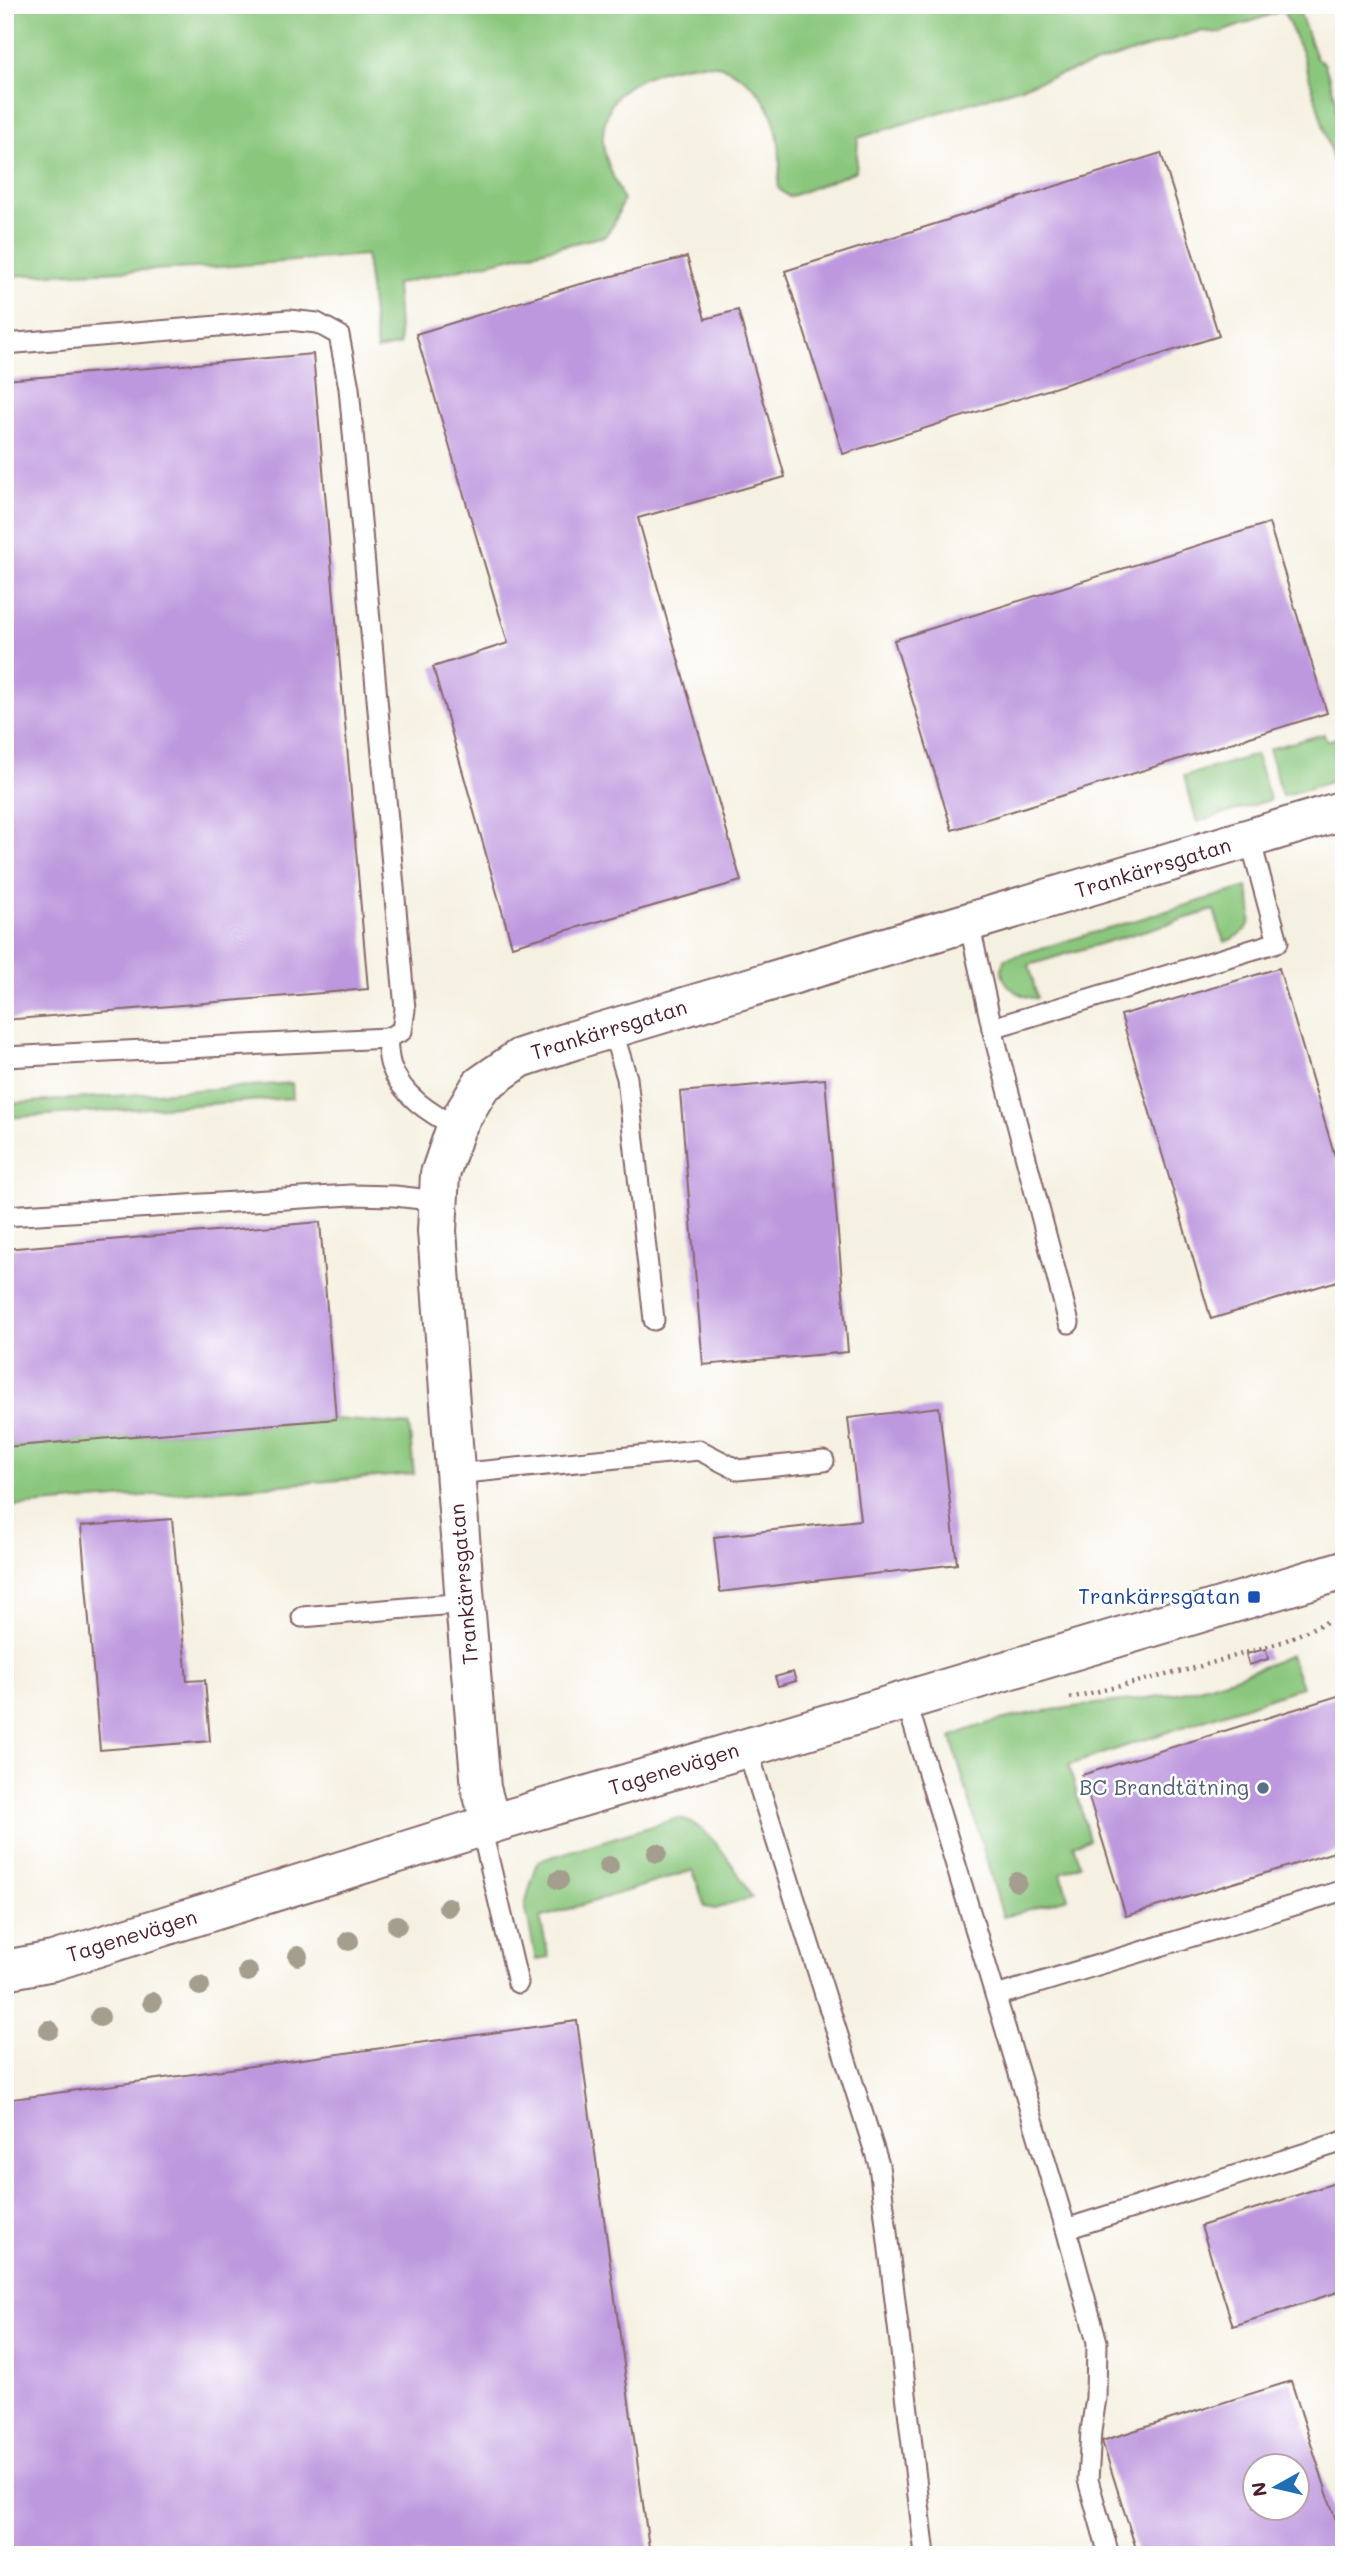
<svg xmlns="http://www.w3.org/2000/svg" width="1349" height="2560" viewBox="0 0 1349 2560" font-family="Mali,sans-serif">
<rect width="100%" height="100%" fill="#fff"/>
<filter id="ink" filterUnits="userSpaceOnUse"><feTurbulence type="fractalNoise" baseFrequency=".0143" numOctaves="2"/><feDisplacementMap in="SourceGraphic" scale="14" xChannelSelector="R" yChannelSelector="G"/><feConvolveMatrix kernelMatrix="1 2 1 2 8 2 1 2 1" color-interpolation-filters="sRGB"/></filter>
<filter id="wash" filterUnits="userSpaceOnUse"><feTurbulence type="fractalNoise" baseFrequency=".00686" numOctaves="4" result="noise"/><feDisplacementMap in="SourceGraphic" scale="28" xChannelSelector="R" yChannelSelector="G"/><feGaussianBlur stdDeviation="1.57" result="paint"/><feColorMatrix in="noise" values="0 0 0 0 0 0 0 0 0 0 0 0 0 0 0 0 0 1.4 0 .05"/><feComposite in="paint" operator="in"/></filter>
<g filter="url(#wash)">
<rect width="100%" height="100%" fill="#f5f1e2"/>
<g fill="#8ac77d" stroke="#6a7354" stroke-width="2">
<path d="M 5,5 L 1297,5 L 1316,58 L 1324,63 L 1337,102 L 1335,109 L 1344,139 L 1344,198 L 1303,55 L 1283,10 L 1219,33 L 1200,31 L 858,138 L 856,171 L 789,197 L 778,188 C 785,137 774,88 723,67 C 696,57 637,74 618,95 C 609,105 604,121 603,134 C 601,156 616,181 623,200 L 614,224 L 605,236 L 396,284 L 400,345 L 377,350 L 366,255 L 219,267 L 5,276 Z"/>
<path d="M 1324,734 L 1326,741 L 1344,736 L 1344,778 L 1282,796 L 1269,749 Z"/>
<path d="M 1256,755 L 1270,800 L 1197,822 L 1184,776 Z"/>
<path d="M 1247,887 C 1254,917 1256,931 1224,942 L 1214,910 L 1029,965 L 1037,998 C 1018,1000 993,978 1005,959 Z"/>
<path d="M 292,1083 L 293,1098 L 5,1118 L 5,1104 Z"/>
<path d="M 335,1419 L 409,1425 L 414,1474 L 5,1507 L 5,1447 Z"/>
<path d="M 1290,1655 L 1302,1687 L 1069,1765 L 1089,1840 L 1073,1845 L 1080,1865 L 1061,1873 L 1068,1898 L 1003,1917 L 951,1737 C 1012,1708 1100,1706 1167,1695 C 1204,1689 1256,1671 1290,1655 Z"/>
<path d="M 678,1818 C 709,1823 738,1872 752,1898 L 715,1909 L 705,1907 L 693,1870 L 540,1918 L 549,1958 L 536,1960 L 525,1904 L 538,1861 Z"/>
</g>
<g id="blocks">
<g fill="#be98de" fill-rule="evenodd">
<path d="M 1161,153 L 1219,336 L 843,454 L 785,271 Z"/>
<path d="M 687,257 L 705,319 L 738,310 L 785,477 L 638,518 L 741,881 L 512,946 L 433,667 L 508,643 L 416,334 L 573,286 Z"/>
<path d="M 313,354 L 368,989 L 5,1020 L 5,380 Z"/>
<path d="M 1269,523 L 1327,713 L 952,830 L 894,640 Z"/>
<path d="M 1279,968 L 1344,1187 L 1344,1279 L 1211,1319 L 1121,1015 Z"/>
<path d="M 825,1079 L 848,1352 L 703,1365 L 680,1092 Z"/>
<path d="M 320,1222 L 336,1419 L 5,1447 L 5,1249 Z"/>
<path d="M 939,1407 L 957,1564 L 720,1592 L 714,1537 L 860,1520 L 848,1418 Z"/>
<path d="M 172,1519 L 187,1681 L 205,1680 L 210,1741 L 100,1750 L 81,1526 Z"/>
<path d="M 1266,1649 L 1268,1659 L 1249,1665 L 1246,1654 Z"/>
<path d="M 793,1672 L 796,1681 L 778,1686 L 775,1677 Z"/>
<path d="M 1344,1694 L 1344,1849 L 1126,1916 L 1082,1775 Z"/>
<path d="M 577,2021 L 650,2555 L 5,2555 L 5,2100 Z"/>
<path d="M 1344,2180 L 1344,2290 L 1233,2326 L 1201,2226 Z"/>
<path d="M 1291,2381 L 1344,2546 L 1344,2555 L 1138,2555 L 1102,2441 ZM 1254,2466 L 1296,2466 L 1296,2508 L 1254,2508 Z"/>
</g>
</g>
</g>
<g filter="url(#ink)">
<use href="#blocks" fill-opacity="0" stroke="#86686b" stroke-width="2"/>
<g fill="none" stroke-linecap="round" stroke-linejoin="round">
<g stroke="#86686b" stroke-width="23">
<g id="service">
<path d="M 5,344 L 289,320 L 317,323 L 339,335 L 349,388 L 405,1009 L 402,1031 L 387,1038 L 5,1057"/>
<path d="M 969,922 L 992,1028 L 1278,942 L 1250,839"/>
<path d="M 992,1028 L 1069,1323"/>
<path d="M 612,1029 L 627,1078 L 654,1320"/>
<path d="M 387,1038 C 388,1047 388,1058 391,1066 C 402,1096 430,1113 456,1127"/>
<path d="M 5,1216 L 351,1195 L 395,1196 L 439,1201"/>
<path d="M 455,1474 L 699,1450 L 738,1470 L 824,1461"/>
<path d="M 302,1617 L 465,1603"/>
<path d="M 906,1700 L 1066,2229 L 1097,2342 L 1096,2398 L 1091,2431 L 1088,2480 L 1109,2555"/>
<path d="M 747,1748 L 879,2165 L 925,2555"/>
<path d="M 481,1827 L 518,1983"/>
<path d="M 996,1996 L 1344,1890"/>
<path d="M 1066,2229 L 1344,2141"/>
</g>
</g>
<g stroke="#86686b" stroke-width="42">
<path id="minor" d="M 491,1824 L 481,1788 L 465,1603 L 437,1231 L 440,1174 L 456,1127 L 481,1085 L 520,1058 L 574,1040 L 1344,810"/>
</g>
<g stroke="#86686b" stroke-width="42">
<path id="tertiary" d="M 5,1970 L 53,1961 L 491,1824 L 1344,1570"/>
</g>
<path stroke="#86686b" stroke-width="4.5" stroke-dasharray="2 5" stroke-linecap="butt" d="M 1070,1698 L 1191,1669 L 1282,1642 L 1329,1621"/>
<use href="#service" stroke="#fff" stroke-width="19"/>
<use href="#minor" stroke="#fff" stroke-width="38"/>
<use href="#tertiary" stroke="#fff" stroke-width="38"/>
</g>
<g fill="#a39e8d">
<circle cx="657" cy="1853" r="10"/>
<circle cx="609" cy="1866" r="10"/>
<circle cx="559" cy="1880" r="10"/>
<circle cx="1017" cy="1882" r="10"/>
<circle cx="448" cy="1907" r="10"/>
<circle cx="397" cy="1925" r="10"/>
<circle cx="349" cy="1941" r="10"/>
<circle cx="298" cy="1956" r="10"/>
<circle cx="248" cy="1972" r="10"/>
<circle cx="200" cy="1986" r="10"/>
<circle cx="152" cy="2002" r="10"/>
<circle cx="100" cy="2017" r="10"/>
<circle cx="49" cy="2030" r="10"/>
</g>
</g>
<rect fill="#1a4fb4" stroke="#fff" stroke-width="2.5" x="1247" y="1590" width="14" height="14" rx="3.5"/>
<circle fill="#5c6f8a" stroke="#fff" stroke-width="2.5" cx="1263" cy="1788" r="7"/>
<g text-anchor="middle" stroke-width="5" stroke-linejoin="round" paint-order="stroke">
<g font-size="21" fill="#4a1f2b" stroke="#fff">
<text transform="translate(1153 868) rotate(-17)" y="7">Trankärrsgatan</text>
<text transform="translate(609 1030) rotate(-17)" y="7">Trankärrsgatan</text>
<text transform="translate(464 1584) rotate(-95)" y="7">Trankärrsgatan</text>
<text transform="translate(674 1769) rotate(-17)" y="7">Tagenevägen</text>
<text transform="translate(132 1936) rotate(-17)" y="7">Tagenevägen</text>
</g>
<g font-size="21" fill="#164399" stroke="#fff" text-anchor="end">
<text x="1240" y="1604">Trankärrsgatan</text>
</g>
<g font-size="21" fill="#4e5e75" stroke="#fff" text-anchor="end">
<text x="1249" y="1795">BC Brandtätning</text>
</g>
</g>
<rect width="1349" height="2560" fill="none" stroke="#fff" stroke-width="28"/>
<g transform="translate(1276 2487) rotate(262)"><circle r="33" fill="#ffffff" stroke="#b7a5aa" stroke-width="2"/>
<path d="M0-5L12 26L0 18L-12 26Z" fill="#1f6fb2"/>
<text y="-10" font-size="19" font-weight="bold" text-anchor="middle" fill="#4a1f2b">N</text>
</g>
</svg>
